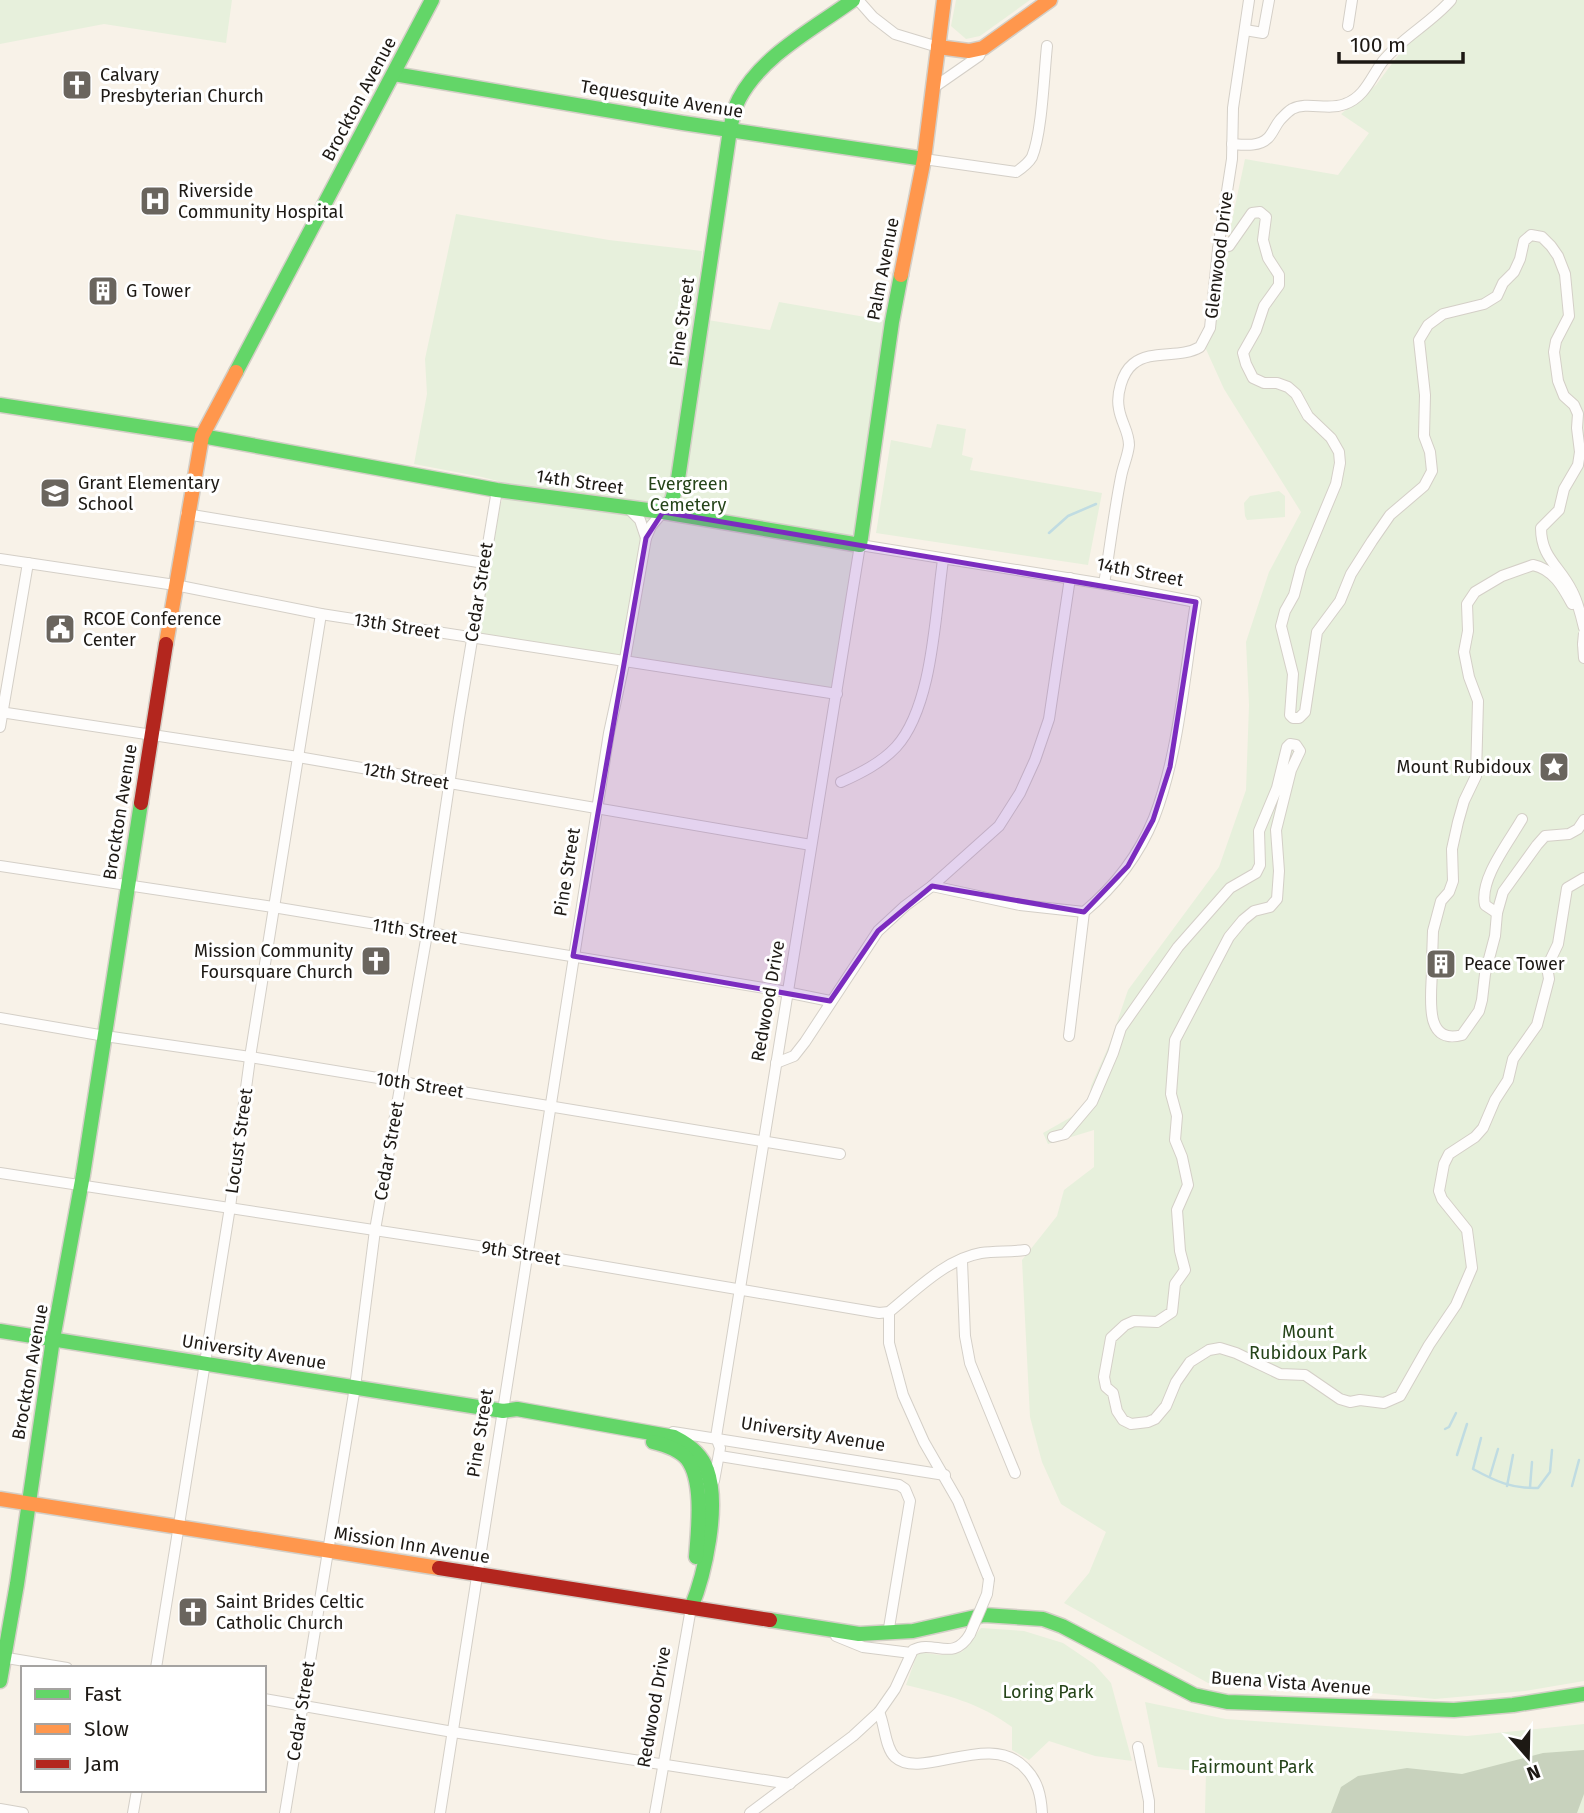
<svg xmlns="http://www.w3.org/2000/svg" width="1584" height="1813" viewBox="0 0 1584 1813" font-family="'Fira Sans',sans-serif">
<rect width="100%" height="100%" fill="#f8f2e8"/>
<g fill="#e7f0dc">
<path d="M 0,0 L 232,0 L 226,43 L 104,24 L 0,44 Z"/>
<path d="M 956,0 L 1030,0 L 980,36 L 966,39 L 951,26 Z"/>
<path d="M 1455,0 L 1584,0 L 1584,1681 L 1525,1691 L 1435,1699 L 1333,1689 L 1208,1683 L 1064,1603 L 1089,1573 L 1106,1532 L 1061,1504 L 1042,1462 L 1030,1417 L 1022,1260 L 1057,1216 L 1064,1190 L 1094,1167 L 1094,1130 L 1048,1144 L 1043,1133 L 1080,1112 L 1089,1099 L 1091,1086 L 1110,1043 L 1128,990 L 1219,867 L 1246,790 L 1249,705 L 1246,642 L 1269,572 L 1301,512 L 1224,389 L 1205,347 L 1245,159 L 1338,175 L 1369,133 L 1341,114 L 1376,85 L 1403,49 Z"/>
<path d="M 456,214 L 609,240 L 702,251 L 695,318 L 770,330 L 779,302 L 888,321 L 836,698 L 473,639 L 497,512 L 509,484 L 482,477 L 414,464 L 427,394 L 425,359 Z"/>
<path d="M 937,424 L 966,429 L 962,455 L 973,458 L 970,470 L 1102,493 L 1088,565 L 876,533 L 891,440 L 931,448 Z"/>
<path d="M 1279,491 L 1285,496 L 1285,517 L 1247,520 L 1245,516 L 1244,503 L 1250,496 Z"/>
<path d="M 981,1628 L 1024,1631 L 1063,1643 L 1094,1664 L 1111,1683 L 1132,1761 L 1095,1756 L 1049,1741 L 1029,1760 L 1012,1750 L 1012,1727 C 980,1703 944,1694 906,1685 L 918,1652 L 940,1655 L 962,1652 Z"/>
<path d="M 1145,1702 L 1226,1719 L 1467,1736 L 1584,1724 L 1584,1813 L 1205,1813 L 1206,1772 L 1158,1767 Z"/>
</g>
<path fill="#c8d2bd" d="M 1584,1750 L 1584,1794 L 1577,1813 L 1331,1813 L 1341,1787 L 1358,1776 L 1407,1768 L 1462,1774 L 1543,1753 Z"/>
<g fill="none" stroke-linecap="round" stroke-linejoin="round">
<g stroke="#c0dce2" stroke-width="2.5">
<path d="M 1049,533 L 1068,516 L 1096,504"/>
<path d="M 1445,1429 L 1449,1427 L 1456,1413"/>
<path d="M 1481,1438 L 1473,1469 C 1495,1481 1512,1489 1538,1488 L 1550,1472 L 1552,1450"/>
<path d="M 1457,1455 L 1467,1424"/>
<path d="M 1490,1476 L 1498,1449"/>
<path d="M 1507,1486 L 1513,1455"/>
<path d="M 1572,1486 L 1579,1460"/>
<path d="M 1530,1487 L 1532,1462"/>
</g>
<g stroke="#d4cfc7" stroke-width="12">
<g id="street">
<path d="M 858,0 L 873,17 L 895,34 L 938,47"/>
<path d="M 1348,26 L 1352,0"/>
<path d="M 1245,30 L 1263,33 L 1269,0"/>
<path d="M 933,88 L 979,56 L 983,48"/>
<path d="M 1232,144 C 1244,145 1259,147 1268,138 C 1273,133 1275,126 1280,120 C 1283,117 1287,112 1292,109 C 1308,101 1327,111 1345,104 C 1365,97 1371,77 1383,61 C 1403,37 1431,23 1451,0"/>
<path d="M 924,159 L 1016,172 C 1022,168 1028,164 1032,157 C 1042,133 1044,74 1047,46"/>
<path d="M 1218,249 L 1229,246 L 1252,213 L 1260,212 L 1266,217 L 1263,240 L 1268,258 L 1279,275 L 1279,285 L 1264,306 L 1256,330 L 1243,353 L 1246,364 L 1253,378 L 1264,383 L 1277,383 L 1288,387 L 1296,394 L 1308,416 L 1331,438 L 1339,452 L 1340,463 L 1336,484 L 1301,568 L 1294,595 L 1285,611 L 1281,626 L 1293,674 L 1290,715 L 1293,718 L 1299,718 L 1305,712 L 1317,632 L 1340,601 L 1351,574 L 1372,541 L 1390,515 L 1424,486 L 1432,471 L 1430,452 L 1424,436 L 1425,395 L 1419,340 L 1428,325 L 1443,314 L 1484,304 L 1497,296 L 1503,283 L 1514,272 L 1520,259 L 1524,241 L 1531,235 L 1542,237 L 1551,246 L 1558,256 L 1565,274 L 1569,316 L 1556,341 L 1554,352 L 1558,381 L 1564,396 L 1574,405 L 1578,414 L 1577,428 L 1580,452 L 1578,465 L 1564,489 L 1559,510 L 1541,528 C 1541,558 1560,566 1572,591 C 1578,602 1581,615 1584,628"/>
<path d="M 628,508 L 640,520 L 646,538"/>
<path d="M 186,514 L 484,563"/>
<path d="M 0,559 L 175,585 L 321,614 L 837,694"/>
<path d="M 1104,584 C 1110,548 1114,512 1121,477 C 1123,466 1128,456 1129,445 C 1129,432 1121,422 1119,409 C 1116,395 1122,373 1133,364 C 1151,349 1180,359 1200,347 L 1210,328 L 1218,249 L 1232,159 L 1233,108 L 1249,0"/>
<path d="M 1583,644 L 1584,658"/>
<path d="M 0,712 L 298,757 L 811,845"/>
<path d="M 0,727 L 28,563"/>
<path d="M 841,782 C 861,773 881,763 896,747 C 933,706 935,614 943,560"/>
<path d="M 0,866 L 273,907 L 776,990 L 830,1001"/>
<path d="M 932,886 L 1020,905 L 1084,912"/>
<path d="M 1497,913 L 1485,905 C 1479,879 1509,842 1522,819"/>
<path d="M 1432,960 L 1433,931 L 1441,901 L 1449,892 L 1453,881 L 1452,849 L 1458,822 L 1464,801 L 1476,776 L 1478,701 L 1469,677 L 1464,652 L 1468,631 L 1467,604 L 1475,592 L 1502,576 L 1533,565 C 1553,569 1563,587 1572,604"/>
<path d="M 1432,965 C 1433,988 1420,1046 1462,1035 L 1479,1011 L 1482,1000 L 1485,974 L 1495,936 L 1497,913 L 1503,892 L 1537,845 L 1545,836 L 1569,834 L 1578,829 L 1584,820"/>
<path d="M 0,1018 L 105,1036 L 250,1057 L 840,1154"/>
<path d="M 776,1063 L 794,1056 L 805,1042 L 878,931 L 905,906 L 932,886 L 999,826 L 1020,793 L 1035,760 L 1049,719 L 1070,578"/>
<path d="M 1053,1137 L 1065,1134 L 1092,1102 L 1113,1053 L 1121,1028 L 1178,947 L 1230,888 L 1256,873 L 1260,865 L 1259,831 L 1277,788 L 1287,747 L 1290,744 L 1296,745 L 1300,751 L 1291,770 L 1276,830 L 1279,871 L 1277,899 L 1270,907 L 1254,911 L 1243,920 L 1229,937 L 1175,1040 L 1171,1094 L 1177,1116 L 1175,1140 L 1182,1157 L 1188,1185 L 1177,1210 L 1180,1251 L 1185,1270 L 1175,1284 L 1172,1312 L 1157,1322 L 1134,1321 L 1125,1325 L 1111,1338 L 1104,1377 L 1106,1387 L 1113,1393 L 1117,1411 L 1123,1420 L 1131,1424 L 1148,1422 L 1155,1419 L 1166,1406 L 1176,1382 L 1190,1362 L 1209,1350 L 1220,1348 L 1236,1353 L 1280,1374 L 1305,1375 L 1340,1399 L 1350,1402 L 1360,1400 L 1384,1403 L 1400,1396 L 1429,1345 L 1456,1305 L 1472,1268 L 1467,1230 L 1442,1199 L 1439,1191 L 1444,1164 L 1449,1154 L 1475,1137 L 1483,1128 L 1495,1100 L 1508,1080 L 1513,1059 L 1537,1025 L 1549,979 L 1547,967 L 1558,944 L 1567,888 L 1584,878"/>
<path d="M 0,1173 L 518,1252 L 879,1313 L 889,1312 C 915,1291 946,1259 981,1253 C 996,1251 1011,1252 1025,1250"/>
<path d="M 962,1261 L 965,1336 L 970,1363 L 1015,1473"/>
<path d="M 889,1312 L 889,1343 L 903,1395 L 924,1442 L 958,1501 L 989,1579"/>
<path d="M 673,1432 L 945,1475"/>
<path d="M 720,1456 L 899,1485 L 905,1489 L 910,1501 L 888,1634"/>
<path d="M 714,1481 L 720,1448 L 716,1437 L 860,545 L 1104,584 L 1196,602 C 1185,670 1179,754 1154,818 C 1139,855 1114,887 1084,912 L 1069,1036"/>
<path d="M 836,1636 L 863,1647 L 911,1653"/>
<path d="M 1,1657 L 67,1668"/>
<path d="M 156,1668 L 230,1207 L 251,1051 L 321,614"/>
<path d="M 264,1699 L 453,1732 L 790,1784"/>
<path d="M 879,1712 C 885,1725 885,1748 895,1757 C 921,1781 990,1730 1025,1768 C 1038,1781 1041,1796 1042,1813"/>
<path d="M 1138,1747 L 1149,1801 L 1149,1813"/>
<path d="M 0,1809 L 23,1813"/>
<path d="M 133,1813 L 137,1790"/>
<path d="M 285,1813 L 355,1387 L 375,1230 L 427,934 L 459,718 L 497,490"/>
<path d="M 440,1813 L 609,733 L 625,659 L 646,538 L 651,526 L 663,512"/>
<path d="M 655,1813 L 691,1608"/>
<path d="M 750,1813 L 853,1736 L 879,1712 L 895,1689 L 913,1650 C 934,1639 953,1663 970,1634"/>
</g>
</g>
<g stroke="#d4cfc7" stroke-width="17">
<g id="fast">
<path d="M 394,74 L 683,123 L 924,159"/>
<path d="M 236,372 L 432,0"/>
<path d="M 0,405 L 202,436"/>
<path d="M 202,436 L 497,490 L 663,512 L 860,545 L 892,322 L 901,275"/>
<path d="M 663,512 L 672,500 L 678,479 L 730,130 C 732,120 734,108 739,99 C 762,55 815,28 853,0"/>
<path d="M 0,1331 L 503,1411 L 517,1409 L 674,1437 C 688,1444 702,1454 707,1470 C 720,1506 705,1574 691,1608"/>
<path d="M 653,1442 C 665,1445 679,1449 687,1459 C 704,1481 698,1530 696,1557"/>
<path d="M 770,1620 L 859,1634 L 913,1631 L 984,1615 L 1043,1619 L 1062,1626 L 1194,1695 L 1227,1702 L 1454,1710 L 1513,1705 L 1584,1694"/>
<path d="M 0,1681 L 17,1584 L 53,1339 L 83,1175 L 141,803"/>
</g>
</g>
<g stroke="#d4cfc7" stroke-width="17">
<g id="slow">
<path d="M 938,47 L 969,51 L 983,48 L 1050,0"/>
<path d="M 901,275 L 924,159 L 944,0"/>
<path d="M 166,644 L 202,436 L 236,372"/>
<path d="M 0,1499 L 439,1568"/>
</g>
</g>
<g stroke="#d4cfc7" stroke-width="17">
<g id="jam">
<path d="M 141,803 L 166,644"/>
<path d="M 439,1568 L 770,1620"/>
</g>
</g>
<use href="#street" stroke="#fefdfc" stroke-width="10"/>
<use href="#fast" stroke="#63d668" stroke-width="14"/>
<use href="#slow" stroke="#ff974d" stroke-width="14"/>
<use href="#jam" stroke="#b3261e" stroke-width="14"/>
<g stroke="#d4cfc7" stroke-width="12" stroke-linecap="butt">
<g id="street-bridge">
<path d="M 1583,644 L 1584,633"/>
<path d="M 970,1634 L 987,1594 L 989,1579"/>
</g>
</g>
<use href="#street-bridge" stroke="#fefdfc" stroke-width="10"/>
</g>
<path fill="#7b2cbf" fill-opacity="0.2" stroke="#7b2cbf" stroke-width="5" stroke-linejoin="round" d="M 663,512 L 1196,602 L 1170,767 L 1153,820 L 1128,866 L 1084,912 L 932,886 L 878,931 L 830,1001 L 573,956 L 646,538 Z"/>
<defs>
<g id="church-square" transform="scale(1.575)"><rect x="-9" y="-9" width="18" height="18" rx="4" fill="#6a655e" stroke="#fff"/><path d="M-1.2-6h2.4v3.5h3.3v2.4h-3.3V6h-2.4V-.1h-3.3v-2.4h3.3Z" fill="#fff"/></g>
<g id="hospital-square" transform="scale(1.575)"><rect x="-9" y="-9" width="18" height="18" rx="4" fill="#6a655e" stroke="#fff"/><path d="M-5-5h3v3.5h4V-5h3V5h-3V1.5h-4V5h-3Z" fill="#fff"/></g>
<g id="building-square" transform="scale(1.575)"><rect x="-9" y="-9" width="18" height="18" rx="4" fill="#6a655e" stroke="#fff"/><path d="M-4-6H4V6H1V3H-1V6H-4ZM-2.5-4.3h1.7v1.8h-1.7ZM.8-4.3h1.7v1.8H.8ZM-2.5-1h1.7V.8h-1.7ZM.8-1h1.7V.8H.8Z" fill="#fff"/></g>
<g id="school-square" transform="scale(1.575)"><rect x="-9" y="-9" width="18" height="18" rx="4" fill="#6a655e" stroke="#fff"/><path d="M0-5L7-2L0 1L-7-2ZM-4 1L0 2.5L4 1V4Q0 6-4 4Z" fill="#fff"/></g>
<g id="civic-square" transform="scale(1.575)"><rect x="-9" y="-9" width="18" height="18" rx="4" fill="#6a655e" stroke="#fff"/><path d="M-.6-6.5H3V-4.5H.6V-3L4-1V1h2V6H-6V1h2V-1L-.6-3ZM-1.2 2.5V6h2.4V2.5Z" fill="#fff"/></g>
<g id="sight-square" transform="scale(1.575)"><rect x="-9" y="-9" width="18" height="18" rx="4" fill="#6a655e" stroke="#fff"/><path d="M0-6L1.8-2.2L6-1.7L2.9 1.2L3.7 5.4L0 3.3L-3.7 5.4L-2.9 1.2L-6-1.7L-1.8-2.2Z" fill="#fff"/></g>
</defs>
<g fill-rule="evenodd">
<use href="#church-square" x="77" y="85"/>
<use href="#hospital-square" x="155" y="201"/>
<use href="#building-square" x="103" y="291"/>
<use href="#school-square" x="55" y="493"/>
<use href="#civic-square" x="60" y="629"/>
<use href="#sight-square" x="1554" y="767"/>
<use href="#church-square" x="376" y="961"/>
<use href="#building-square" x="1441" y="964"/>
<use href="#church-square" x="193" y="1612"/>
</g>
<g text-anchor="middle" stroke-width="6" stroke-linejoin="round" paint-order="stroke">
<g font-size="18" fill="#1d1914" stroke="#fff" text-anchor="start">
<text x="100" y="81">Calvary<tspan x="100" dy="21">Presbyterian Church</tspan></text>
<text x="178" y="197">Riverside<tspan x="178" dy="21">Community Hospital</tspan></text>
<text x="126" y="297">G Tower</text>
<text x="78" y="489">Grant Elementary<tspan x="78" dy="21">School</tspan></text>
<text x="83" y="625">RCOE Conference<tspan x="83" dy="21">Center</tspan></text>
<text x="1531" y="773" text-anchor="end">Mount Rubidoux</text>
<text x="353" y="957" text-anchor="end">Mission Community<tspan x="353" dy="21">Foursquare Church</tspan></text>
<text x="1464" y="970">Peace Tower</text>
<text x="216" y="1608">Saint Brides Celtic<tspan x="216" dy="21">Catholic Church</tspan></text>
</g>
<g font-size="18" fill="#1d1914" stroke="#fff">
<text transform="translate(359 99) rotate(-62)" y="6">Brockton Avenue</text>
<text transform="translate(662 99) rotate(9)" y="6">Tequesquite Avenue</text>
<text transform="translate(1219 255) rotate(-83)" y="6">Glenwood Drive</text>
<text transform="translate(883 269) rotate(-79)" y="6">Palm Avenue</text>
<text transform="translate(682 322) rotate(-82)" y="6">Pine Street</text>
<text transform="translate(580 482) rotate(8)" y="6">14th Street</text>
<text transform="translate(1140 572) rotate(11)" y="6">14th Street</text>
<text transform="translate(479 592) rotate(-81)" y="6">Cedar Street</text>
<text transform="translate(397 626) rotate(9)" y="6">13th Street</text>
<text transform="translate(406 776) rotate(10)" y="6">12th Street</text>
<text transform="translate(120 812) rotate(-81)" y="6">Brockton Avenue</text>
<text transform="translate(567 872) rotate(-81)" y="6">Pine Street</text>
<text transform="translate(415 931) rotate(9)" y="6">11th Street</text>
<text transform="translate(768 1001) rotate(-80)" y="6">Redwood Drive</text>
<text transform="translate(420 1085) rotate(9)" y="6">10th Street</text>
<text transform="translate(239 1141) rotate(-82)" y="6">Locust Street</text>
<text transform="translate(389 1151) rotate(-80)" y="6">Cedar Street</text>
<text transform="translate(521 1253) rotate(9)" y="6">9th Street</text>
<text transform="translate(254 1352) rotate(9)" y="6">University Avenue</text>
<text transform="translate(30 1372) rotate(-80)" y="6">Brockton Avenue</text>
<text transform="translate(480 1433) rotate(-81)" y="6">Pine Street</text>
<text transform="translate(813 1434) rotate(9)" y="6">University Avenue</text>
<text transform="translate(412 1545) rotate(9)" y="6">Mission Inn Avenue</text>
<text transform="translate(1291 1683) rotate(4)" y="6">Buena Vista Avenue</text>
<text transform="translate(654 1707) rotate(-80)" y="6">Redwood Drive</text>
<text transform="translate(301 1711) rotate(-81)" y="6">Cedar Street</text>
</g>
<g font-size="18" fill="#254419" stroke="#fff">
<text x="688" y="490">Evergreen<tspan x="688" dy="21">Cemetery</tspan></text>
<text x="1308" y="1338">Mount<tspan x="1308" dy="21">Rubidoux Park</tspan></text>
<text x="1048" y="1698">Loring Park</text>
<text x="1252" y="1773">Fairmount Park</text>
</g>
</g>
<rect x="21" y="1666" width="245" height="126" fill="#ffffff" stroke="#a5a3a1" stroke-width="2"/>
<rect x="35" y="1689" width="35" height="10" fill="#63d668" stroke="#a5a3a1" stroke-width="2"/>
<text x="84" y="1701" font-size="21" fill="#1d1914">Fast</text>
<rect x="35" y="1724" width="35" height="10" fill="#ff974d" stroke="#a5a3a1" stroke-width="2"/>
<text x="84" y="1736" font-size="21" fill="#1d1914">Slow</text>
<rect x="35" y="1759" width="35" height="10" fill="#b3261e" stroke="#a5a3a1" stroke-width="2"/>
<text x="84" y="1771" font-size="21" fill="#1d1914">Jam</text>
<g transform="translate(1528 1757) rotate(160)" stroke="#ffffff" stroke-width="5" paint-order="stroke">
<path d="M0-5L12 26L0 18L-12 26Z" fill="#1d1914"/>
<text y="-10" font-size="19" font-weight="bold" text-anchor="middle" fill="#1d1914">N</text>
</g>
<path d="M1339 52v10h124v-10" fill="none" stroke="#1d1914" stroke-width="3.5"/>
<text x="1350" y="52" font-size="21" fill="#1d1914" stroke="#ffffff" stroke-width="5" paint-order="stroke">100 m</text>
</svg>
